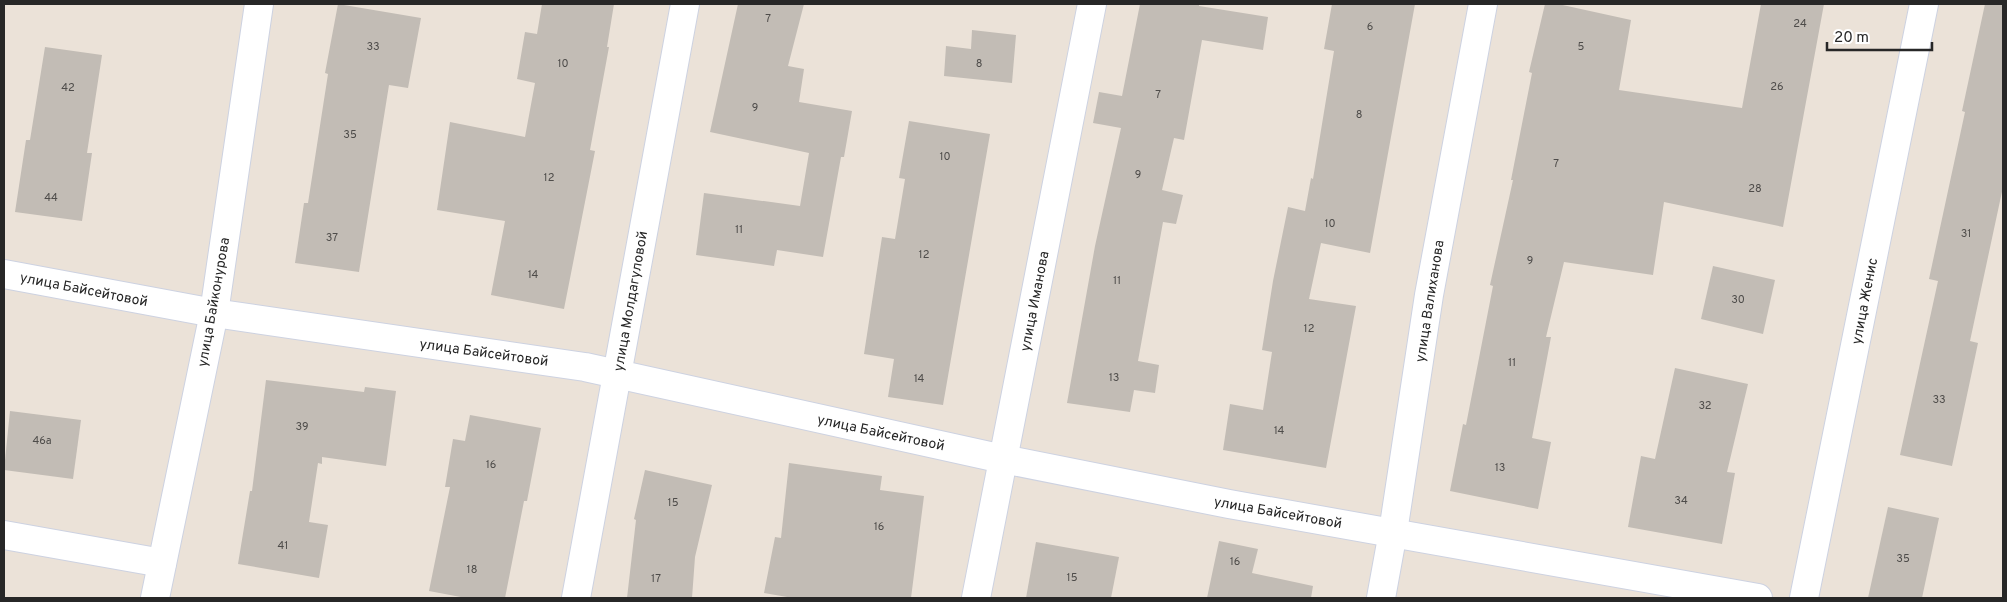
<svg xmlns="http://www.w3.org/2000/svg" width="2007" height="602" viewBox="0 0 2007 602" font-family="Overpass,sans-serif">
<rect width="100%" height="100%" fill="#ebe2d8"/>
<g fill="#c2bcb5">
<path d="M 338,4 L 421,18 L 408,88 L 389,85 L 359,272 L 295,263 L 304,203 L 308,203 L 328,74 L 325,73 Z"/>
<path d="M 542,4 L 614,4 L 607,47 L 609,47 L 590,150 L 595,151 L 564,309 L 491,295 L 505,221 L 437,210 L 450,122 L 525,137 L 535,83 L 517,79 L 525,32 L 537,34 Z"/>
<path d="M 738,4 L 804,4 L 788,66 L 804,69 L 799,102 L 852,111 L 844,157 L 841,157 L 823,257 L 777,250 L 774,266 L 696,255 L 704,193 L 800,206 L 809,153 L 710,132 Z"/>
<path d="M 1140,4 L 1199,4 L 1199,6 L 1268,17 L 1263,50 L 1202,40 L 1184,140 L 1174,138 L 1162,190 L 1183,195 L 1176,224 L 1163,222 L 1138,361 L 1159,365 L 1155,393 L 1134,390 L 1130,412 L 1067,403 L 1095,246 L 1121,128 L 1093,123 L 1099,92 L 1122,96 Z"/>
<path d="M 1332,4 L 1415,4 L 1370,253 L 1321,243 L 1309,299 L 1356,306 L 1326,468 L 1223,450 L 1230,404 L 1263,410 L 1272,352 L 1262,350 L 1273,281 L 1288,207 L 1305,211 L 1311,178 L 1313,179 L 1334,51 L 1324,49 Z"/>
<path d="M 1545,4 L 1558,4 L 1631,20 L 1619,90 L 1742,108 L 1761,4 L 1824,4 L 1783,227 L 1664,202 L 1653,275 L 1564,262 L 1546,337 L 1551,337 L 1532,438 L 1551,442 L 1538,509 L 1450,491 L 1463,424 L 1466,425 L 1493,286 L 1490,285 L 1513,180 L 1511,180 L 1532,73 L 1529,72 Z"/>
<path d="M 1985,4 L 2003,4 L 2003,187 L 1970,341 L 1978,343 L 1952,466 L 1900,455 L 1938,281 L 1929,279 L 1965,112 L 1962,111 Z"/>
<path d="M 972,30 L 1016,35 L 1012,83 L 944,76 L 946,46 L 971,49 Z"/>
<path d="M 45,47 L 102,55 L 87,153 L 92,153 L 82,221 L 15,212 L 26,140 L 30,140 Z"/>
<path d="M 909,121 L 990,134 L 943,405 L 888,397 L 894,359 L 864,354 L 882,237 L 895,239 L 905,179 L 899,178 Z"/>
<path d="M 1713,266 L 1775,280 L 1763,334 L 1701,319 Z"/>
<path d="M 1675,368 L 1748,384 L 1727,472 L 1735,473 L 1722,544 L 1628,527 L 1641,456 L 1655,459 Z"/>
<path d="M 266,380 L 364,392 L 365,387 L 396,391 L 386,466 L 322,457 L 322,464 L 318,463 L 309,522 L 328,525 L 319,578 L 238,564 L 250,491 L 252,491 Z"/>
<path d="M 10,411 L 81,420 L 73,479 L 4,470 Z"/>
<path d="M 470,415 L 541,428 L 527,501 L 524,501 L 505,598 L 466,598 L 429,591 L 450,487 L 445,487 L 453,439 L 465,441 Z"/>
<path d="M 789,463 L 882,476 L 880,490 L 924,496 L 911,598 L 793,598 L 764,593 L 775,537 L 781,538 Z"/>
<path d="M 645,470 L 712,485 L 695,557 L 692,598 L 627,598 L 636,520 L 634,519 Z"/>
<path d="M 1888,507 L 1939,518 L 1922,598 L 1868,598 Z"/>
<path d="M 1219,541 L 1258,549 L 1252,573 L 1313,586 L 1311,598 L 1207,598 Z"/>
<path d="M 1036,542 L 1119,557 L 1111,598 L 1026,598 Z"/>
</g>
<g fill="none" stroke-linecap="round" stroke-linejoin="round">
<g stroke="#cdd2e1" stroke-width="30">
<g id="minor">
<path d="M 4,274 L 214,313 L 585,367 L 1003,459 L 1229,504 L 1758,598"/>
<path d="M 4,535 L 162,563"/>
<path d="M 155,598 L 214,313 L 259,4"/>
<path d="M 576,598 L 685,4"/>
<path d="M 976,598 L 1092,4"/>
<path d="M 1381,598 L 1393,532 L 1429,295 L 1483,4"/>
<path d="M 1804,598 L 1924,4"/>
</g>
</g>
<use href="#minor" stroke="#fff" stroke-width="28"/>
</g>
<g text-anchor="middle" stroke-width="5" stroke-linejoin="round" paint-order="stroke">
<g font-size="11" fill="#4e4c4a">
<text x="768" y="22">7</text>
<text x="1800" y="27">24</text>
<text x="1370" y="30">6</text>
<text x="373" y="50">33</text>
<text x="1581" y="50">5</text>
<text x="563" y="67">10</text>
<text x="979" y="67">8</text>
<text x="1777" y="90">26</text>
<text x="68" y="91">42</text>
<text x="1158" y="98">7</text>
<text x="755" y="111">9</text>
<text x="1359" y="118">8</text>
<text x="350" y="138">35</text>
<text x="945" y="160">10</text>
<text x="1556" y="167">7</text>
<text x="1138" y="178">9</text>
<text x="549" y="181">12</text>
<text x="1755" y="192">28</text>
<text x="51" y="201">44</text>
<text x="1330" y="227">10</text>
<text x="739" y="233">11</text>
<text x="1966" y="237">31</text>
<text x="332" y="241">37</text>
<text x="924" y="258">12</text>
<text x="1530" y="264">9</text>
<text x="533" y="278">14</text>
<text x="1117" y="284">11</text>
<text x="1738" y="303">30</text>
<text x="1309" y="332">12</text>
<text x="1512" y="366">11</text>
<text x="1114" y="381">13</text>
<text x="919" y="382">14</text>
<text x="1939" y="403">33</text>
<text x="1705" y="409">32</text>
<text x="302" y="430">39</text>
<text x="1279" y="434">14</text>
<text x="42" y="444">46а</text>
<text x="491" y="468">16</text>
<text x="1500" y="471">13</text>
<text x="1681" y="504">34</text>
<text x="673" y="506">15</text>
<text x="879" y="530">16</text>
<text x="283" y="549">41</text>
<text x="1903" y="562">35</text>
<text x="1235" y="565">16</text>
<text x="472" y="573">18</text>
<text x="1072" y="581">15</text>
<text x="656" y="582">17</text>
</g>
<g font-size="14" fill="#272727" stroke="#fff">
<text transform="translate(84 289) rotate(11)" y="5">улица Байсейтовой</text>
<text transform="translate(630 301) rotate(-80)" y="5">улица Молдагуловой</text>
<text transform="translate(1034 301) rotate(-79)" y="5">улица Иманова</text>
<text transform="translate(1429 301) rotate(-81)" y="5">улица Валиханова</text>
<text transform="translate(1864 301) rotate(-79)" y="5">улица Женис</text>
<text transform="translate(213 302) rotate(-80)" y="5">улица Байконурова</text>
<text transform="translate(484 352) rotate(8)" y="5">улица Байсейтовой</text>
<text transform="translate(881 432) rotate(12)" y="5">улица Байсейтовой</text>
<text transform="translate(1278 512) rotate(10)" y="5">улица Байсейтовой</text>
</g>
</g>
<rect width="2007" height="602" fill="none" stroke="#272727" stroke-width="10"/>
<path d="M1827 42v8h105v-8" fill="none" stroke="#272727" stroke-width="2.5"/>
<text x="1834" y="42" font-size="15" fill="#272727" stroke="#ffffff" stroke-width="4" paint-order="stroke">20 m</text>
</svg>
